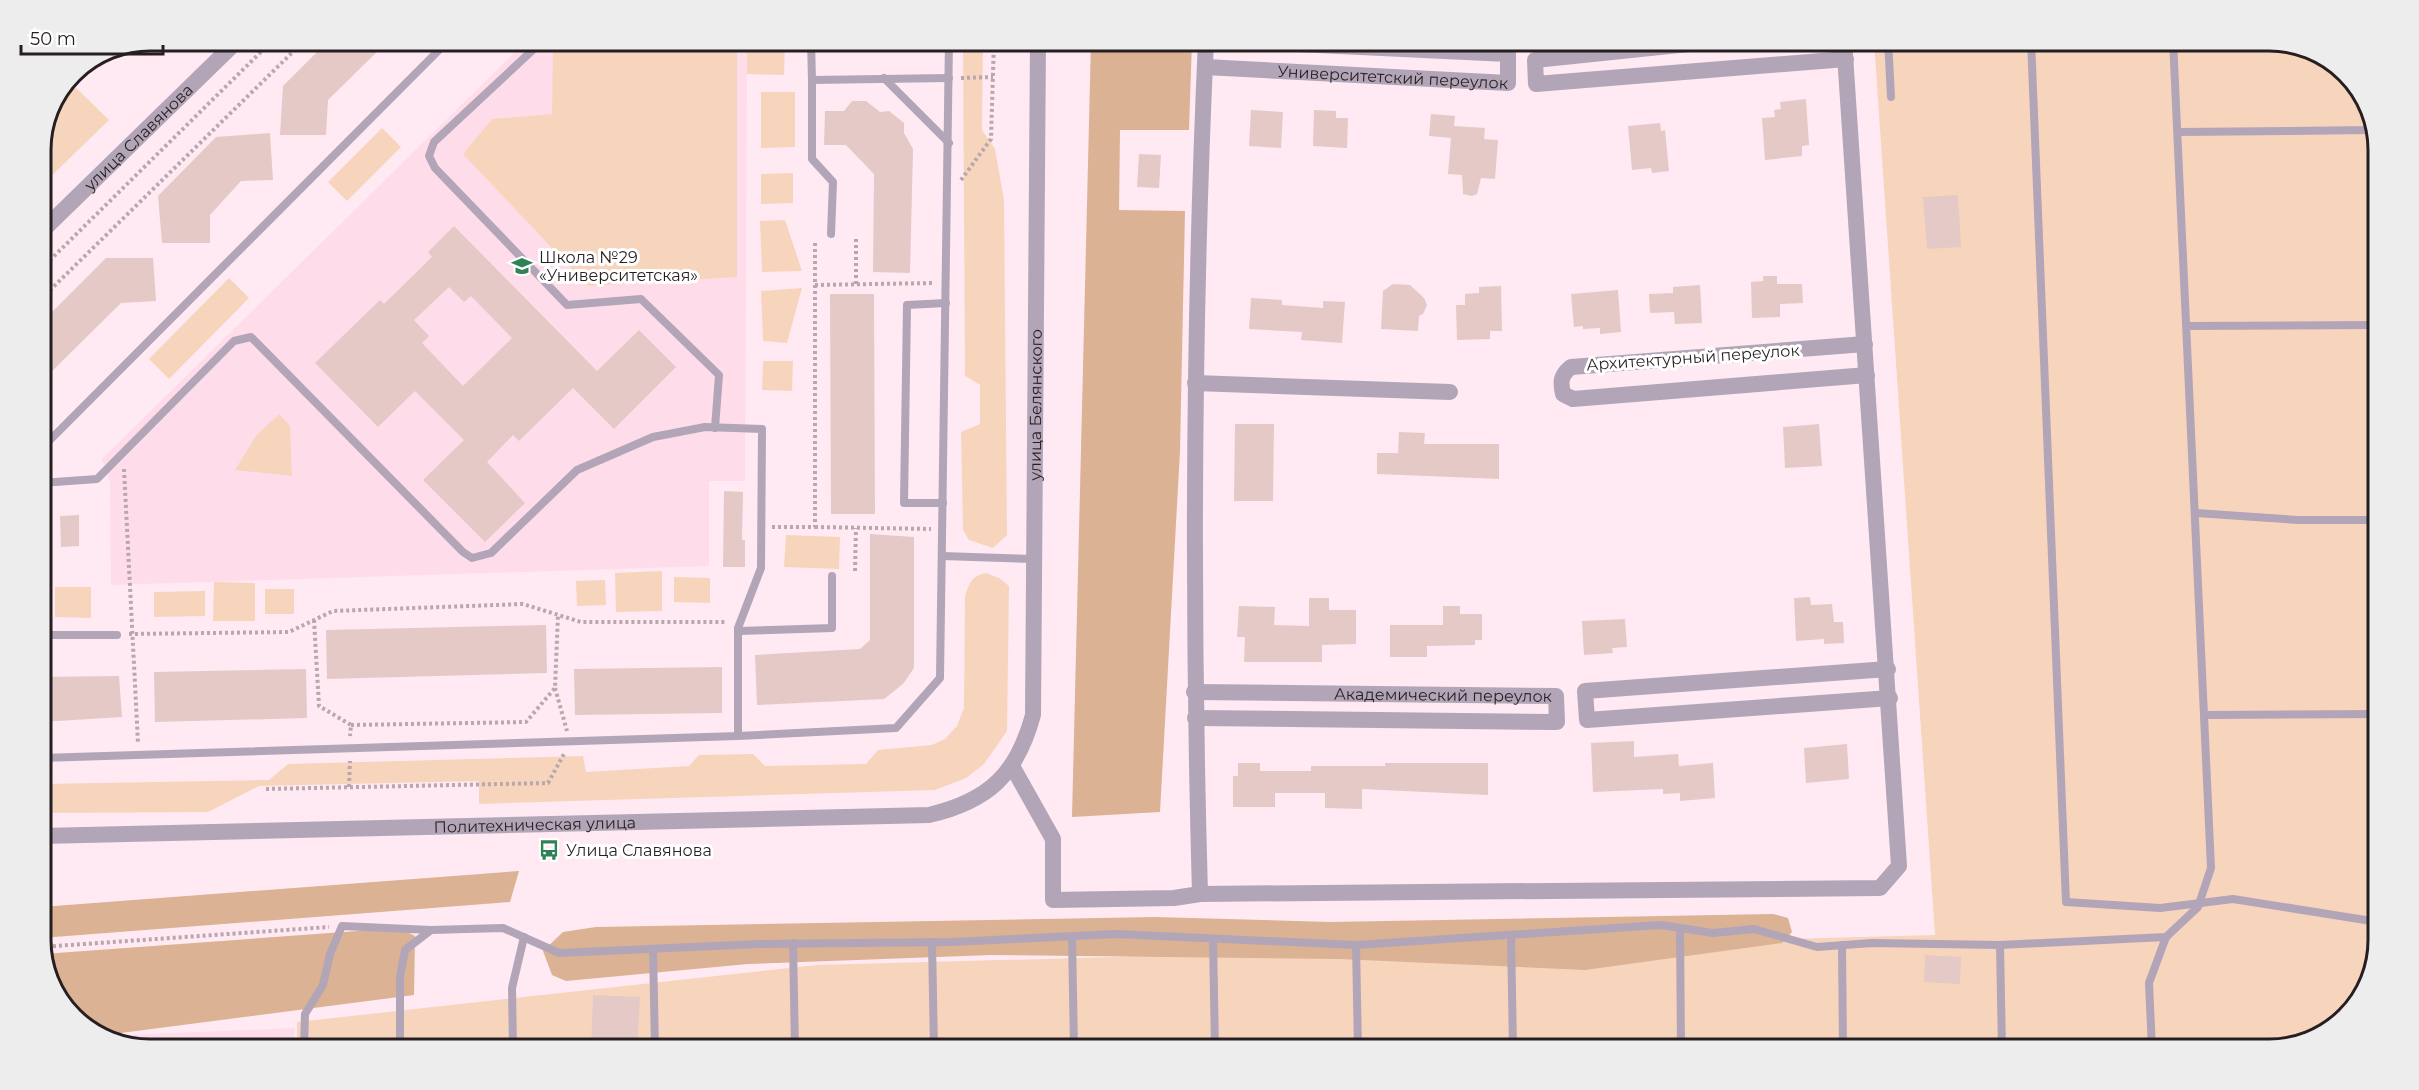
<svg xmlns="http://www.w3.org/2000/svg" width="2419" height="1090" viewBox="0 0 2419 1090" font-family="Montserrat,sans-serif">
<rect width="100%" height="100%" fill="#ffe9f2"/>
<g fill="#ffdcea">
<path d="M 545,40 L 747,41 L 745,481 L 709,481 L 709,566 L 111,585 L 110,481 L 102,459 L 517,50 L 544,50 Z"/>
<path d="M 295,1028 L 294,1049 L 150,1049 L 108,1041 L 102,1036 Z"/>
</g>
<g fill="#f7d5bd">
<path d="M 553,41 L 737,41 L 737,277 L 588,286 L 463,154 L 492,119 L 552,114 Z"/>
<path d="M 747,41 L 785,41 L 784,75 L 747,74 Z"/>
<path d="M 963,41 L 983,41 L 982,130 L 995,149 L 1004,200 L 1007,535 L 993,548 L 969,540 L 963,530 L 961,432 L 980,424 L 980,385 L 965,376 Z"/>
<path d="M 1874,41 L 2269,41 L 2311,49 L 2360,89 L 2378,143 L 2378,940 L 2370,982 L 2330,1031 L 2270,1049 L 297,1049 L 297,1022 L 816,965 L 1935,935 Z"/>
<path d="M 69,81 L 109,120 L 41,186 L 41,143 Z"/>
<path d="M 761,92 L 795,92 L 795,147 L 761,148 Z"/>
<path d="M 382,128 L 401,147 L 347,201 L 328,182 Z"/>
<path d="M 793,173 L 793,203 L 761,204 L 761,174 Z"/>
<path d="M 785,220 L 802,271 L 762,272 L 760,221 Z"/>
<path d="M 229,278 L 249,298 L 169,379 L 149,359 Z"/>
<path d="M 802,288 L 787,343 L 763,341 L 761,291 Z"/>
<path d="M 763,361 L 793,361 L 792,391 L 762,390 Z"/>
<path d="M 279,414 L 290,426 L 292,476 L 235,470 L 256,436 Z"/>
<path d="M 786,535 L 840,537 L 839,569 L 784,567 Z"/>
<path d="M 662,571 L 662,611 L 616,612 L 615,573 Z"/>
<path d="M 986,573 L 999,578 L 1009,586 L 1007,731 L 984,764 L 966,778 L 935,790 L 479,804 L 479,781 L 259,786 L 208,812 L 41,813 L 41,784 L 269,780 L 288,764 L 583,756 L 586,772 L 689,766 L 699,755 L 753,754 L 765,766 L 866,764 L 878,750 L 932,745 L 945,739 L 957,726 L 964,708 L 965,597 C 969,584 971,576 986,573 Z"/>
<path d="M 674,577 L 710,578 L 710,603 L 674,602 Z"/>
<path d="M 605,580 L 606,605 L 577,606 L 576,581 Z"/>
<path d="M 214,582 L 255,583 L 255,621 L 213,621 Z"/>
<path d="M 55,587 L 91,587 L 91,618 L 55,617 Z"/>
<rect x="265" y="589" width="29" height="25"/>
<path d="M 205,591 L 205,616 L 154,617 L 154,592 Z"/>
</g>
<g fill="#dbb294">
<path d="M 1091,41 L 1192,41 L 1189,130 L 1120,130 L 1119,210 L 1185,211 L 1180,451 L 1160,812 L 1072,817 Z"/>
<path d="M 519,871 L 510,902 L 41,938 L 41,907 Z"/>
<path d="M 1773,914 L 1788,918 L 1792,932 L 1782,943 L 1585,970 L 1339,959 L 991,955 L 748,964 L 566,981 L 552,975 L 543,951 L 563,932 L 596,927 L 1155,917 L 1330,922 Z"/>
<path d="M 399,928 L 415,936 L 414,995 L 113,1034 L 93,1029 L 59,1001 L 43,954 Z"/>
</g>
<g fill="#e5c9c6" fill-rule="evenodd">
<path d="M 329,40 L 389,40 L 328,100 L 326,135 L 280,135 L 283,86 Z"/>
<path d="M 1806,99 L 1809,145 L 1802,146 L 1802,156 L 1765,160 L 1762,118 L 1775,117 L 1774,110 L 1781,109 L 1780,102 Z"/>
<path d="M 852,101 L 866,101 L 880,112 L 889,111 L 904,123 L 904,133 L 913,149 L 910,273 L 873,272 L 874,174 L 846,145 L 824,145 L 825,111 L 844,111 Z"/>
<path d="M 1251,110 L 1283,112 L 1281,148 L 1249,146 Z"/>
<path d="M 1314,110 L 1336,111 L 1336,118 L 1348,118 L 1347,148 L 1313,146 Z"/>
<path d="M 1431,114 L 1455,116 L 1454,126 L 1485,128 L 1484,139 L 1498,140 L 1495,179 L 1481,178 L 1477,194 L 1472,196 L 1463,194 L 1462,175 L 1448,174 L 1451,138 L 1429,136 Z"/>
<path d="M 1660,123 L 1661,131 L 1665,130 L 1669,171 L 1652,173 L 1651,168 L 1632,170 L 1628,126 Z"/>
<path d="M 270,133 L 273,180 L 241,181 L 210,215 L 210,243 L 162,243 L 158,196 L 216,137 Z"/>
<path d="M 1139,154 L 1161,155 L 1159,188 L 1137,187 Z"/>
<path d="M 1958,195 L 1961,247 L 1927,249 L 1923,197 Z"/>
<path d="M 454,226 L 597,371 L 639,330 L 676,367 L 614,429 L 573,388 L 519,441 L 513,435 L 487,462 L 525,503 L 485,542 L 423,480 L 464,440 L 415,391 L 378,427 L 315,363 L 380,300 L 384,304 L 432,257 L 428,252 ZM 449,287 L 464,302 L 471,296 L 512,338 L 463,386 L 422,343 L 429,336 L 414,320 Z"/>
<path d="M 106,258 L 153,258 L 156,301 L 121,303 L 41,382 L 41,323 Z"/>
<path d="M 1763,276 L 1777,276 L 1777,284 L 1802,284 L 1803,303 L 1780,304 L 1780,317 L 1752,318 L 1751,282 L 1763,281 Z"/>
<path d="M 1393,284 L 1410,285 L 1424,298 L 1427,305 L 1423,314 L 1419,316 L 1418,331 L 1381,329 L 1383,291 Z"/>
<path d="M 1700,285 L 1702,323 L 1675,324 L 1674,312 L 1650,313 L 1649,294 L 1673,293 L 1673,287 Z"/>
<path d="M 1501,286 L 1502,331 L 1490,331 L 1490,339 L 1457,340 L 1456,305 L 1465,305 L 1465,294 L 1479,293 L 1479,287 Z"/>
<path d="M 1618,290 L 1621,332 L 1600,334 L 1600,328 L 1583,329 L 1583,326 L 1574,327 L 1571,294 Z"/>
<path d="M 830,294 L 874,294 L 875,514 L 831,514 Z"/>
<path d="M 1251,298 L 1282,300 L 1282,305 L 1323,308 L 1323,301 L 1345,302 L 1342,343 L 1301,340 L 1302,332 L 1249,329 Z"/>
<path d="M 1235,424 L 1274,424 L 1273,501 L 1234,501 Z"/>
<path d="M 1819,424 L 1822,466 L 1785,468 L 1783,427 Z"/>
<path d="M 1399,432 L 1425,433 L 1424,444 L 1499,444 L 1499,479 L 1377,474 L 1377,453 L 1398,453 Z"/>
<path d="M 724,491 L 743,492 L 742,540 L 745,540 L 745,567 L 723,567 Z"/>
<path d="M 79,515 L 79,546 L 61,547 L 60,516 Z"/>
<path d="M 870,534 L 914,537 L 914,668 L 903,684 L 884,699 L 757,705 L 755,655 L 860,649 L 870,640 Z"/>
<path d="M 1810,597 L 1811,605 L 1832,604 L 1834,622 L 1843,622 L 1844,643 L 1824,644 L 1824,639 L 1796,641 L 1794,598 Z"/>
<path d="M 1309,598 L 1329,598 L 1329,610 L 1356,610 L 1356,644 L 1322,645 L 1322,662 L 1244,662 L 1245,637 L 1237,637 L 1239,606 L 1275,607 L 1274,625 L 1309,626 Z"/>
<path d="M 1443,606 L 1460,606 L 1460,614 L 1482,614 L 1482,640 L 1475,640 L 1475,645 L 1427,646 L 1427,657 L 1390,657 L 1390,625 L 1443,625 Z"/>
<path d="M 1625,619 L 1627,647 L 1612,648 L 1613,653 L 1584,655 L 1582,621 Z"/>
<path d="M 546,625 L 547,673 L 327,679 L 326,630 Z"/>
<path d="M 722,667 L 722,713 L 575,715 L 574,669 Z"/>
<path d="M 306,669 L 307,718 L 155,722 L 154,672 Z"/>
<path d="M 119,676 L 122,717 L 41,722 L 41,677 Z"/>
<path d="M 1634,741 L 1634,757 L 1678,754 L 1679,766 L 1713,763 L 1715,798 L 1680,801 L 1680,793 L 1663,794 L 1663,789 L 1593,792 L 1591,743 Z"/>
<path d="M 1847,744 L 1849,779 L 1806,783 L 1804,748 Z"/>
<path d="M 1238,763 L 1260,763 L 1260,771 L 1311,771 L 1311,766 L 1385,766 L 1385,763 L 1488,763 L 1488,795 L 1362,789 L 1362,809 L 1325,808 L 1325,793 L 1275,793 L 1275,807 L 1233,807 L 1233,776 L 1238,776 Z"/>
<path d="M 1925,955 L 1961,957 L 1960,984 L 1924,982 Z"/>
<path d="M 593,995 L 640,997 L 637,1050 L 591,1050 Z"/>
</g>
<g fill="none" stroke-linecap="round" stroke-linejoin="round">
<g stroke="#b9a7ae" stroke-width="4" stroke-dasharray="3 3" stroke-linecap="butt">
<path d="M 961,78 L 993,77"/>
<path d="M 961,180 L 991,139 L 994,40"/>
<path d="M 41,269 L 273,40"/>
<path d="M 856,284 L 856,239"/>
<path d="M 815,285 L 934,283"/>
<path d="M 41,299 L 305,40"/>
<path d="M 124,469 L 138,743"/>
<path d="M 772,527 L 815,527 L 815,241"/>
<path d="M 815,527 L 931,529"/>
<path d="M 855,571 L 856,528"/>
<path d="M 314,620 L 319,706 L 351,725 L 350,736"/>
<path d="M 129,634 L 289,632 L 333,611 L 523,604 L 581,622 L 726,622"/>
<path d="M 555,688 L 567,731"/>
<path d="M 351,725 L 526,722 L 555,688 L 558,615"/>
<path d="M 349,787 L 350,761"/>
<path d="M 266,789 L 548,783 L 564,754"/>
<path d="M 41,947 L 329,927"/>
</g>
<g stroke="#b2a5b7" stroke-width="8">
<path d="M 536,40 L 537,46 L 434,142 L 429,156 L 435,168 L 567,305 L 641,299 L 719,375 L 715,428"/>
<path d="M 811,40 L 812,80"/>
<path d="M 1888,40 L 1891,97"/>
<path d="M 2031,40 L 2066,902 L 2160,908 L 2233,899 L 2378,922"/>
<path d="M 884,78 L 949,143"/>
<path d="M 2178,132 L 2374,130"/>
<path d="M 831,234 L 833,182 L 812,159 L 812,80 L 949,78"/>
<path d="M 2187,326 L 2378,325"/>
<path d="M 41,449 L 449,40"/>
<path d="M 41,483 L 97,479 L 234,341 L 251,337 L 463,552 L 472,558 L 491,553 L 577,470 L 653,437 L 705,427 L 762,429 L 761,568 L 738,628 L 738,736 L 41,758"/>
<path d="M 943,503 L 904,503 L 907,305 L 946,303"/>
<path d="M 2196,513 L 2298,520 L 2378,520"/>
<path d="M 942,556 L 1033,559"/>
<path d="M 738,631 L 832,628 L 832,576"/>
<path d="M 41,635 L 117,635"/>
<path d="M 2204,715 L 2378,714"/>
<path d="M 738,736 L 896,728 L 940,678 L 949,40"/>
<path d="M 1680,928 L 1681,1049"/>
<path d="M 1511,935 L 1513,1049"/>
<path d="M 1072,936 L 1074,1049"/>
<path d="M 1213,939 L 1215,1049"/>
<path d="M 932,942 L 934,1049"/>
<path d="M 793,943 L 795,1049"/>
<path d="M 1356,945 L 1358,1049"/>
<path d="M 1842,945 L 1843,1049"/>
<path d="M 2000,945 L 2002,1049"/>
<path d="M 653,949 L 655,1049"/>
<path d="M 304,1049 L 305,1014 L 323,985 L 330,954 L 342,926 L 431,930"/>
<path d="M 400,1049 L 400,977 L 405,950 L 431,930 L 503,928 L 559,953 L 759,944 L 952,942 L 1116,934 L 1356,945 L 1661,925 L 1713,933 L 1754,929 L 1817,947 L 1872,943 L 2000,945 L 2166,937"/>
<path d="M 513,1049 L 512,988 L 524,937"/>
<path d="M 2152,1049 L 2149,983 L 2166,937 L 2198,907 L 2211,868 L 2173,40"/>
</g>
<g stroke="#b2a5b7" stroke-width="16">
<path d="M 1727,40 L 1535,60 L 1536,84 L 1846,59"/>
<path id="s1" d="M 1205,67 L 1508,83 L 1508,54 L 1212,40"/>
<path id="s2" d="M 41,232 L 238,40"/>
<path d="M 1865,344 L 1571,367 C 1561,375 1560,381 1563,394 L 1573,399 L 1867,375"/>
<path d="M 1195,383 L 1450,392"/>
<path d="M 1888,669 L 1585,691 L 1587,720 L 1890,698"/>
<path id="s3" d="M 1194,692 L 1556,696 L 1557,722 L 1195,718"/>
<path d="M 1012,766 L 1053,839 L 1053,900 L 1174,898 L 1200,894 L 1880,888 L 1899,866 L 1844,40"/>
<path id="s4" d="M 41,836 L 929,815 C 989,801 1017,774 1033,715 L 1038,40"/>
<path d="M 1200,894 C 1192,610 1193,325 1206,40"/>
</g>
</g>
<defs>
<g id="school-bare" transform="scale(1.62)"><path d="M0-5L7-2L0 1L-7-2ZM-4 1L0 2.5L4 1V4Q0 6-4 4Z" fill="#2e8255" stroke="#fff" stroke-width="2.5" paint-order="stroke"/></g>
<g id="bus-bare" transform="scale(1.62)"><path d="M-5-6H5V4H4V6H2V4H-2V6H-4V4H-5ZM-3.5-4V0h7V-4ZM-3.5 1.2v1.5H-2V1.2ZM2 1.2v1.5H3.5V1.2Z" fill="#2e8255" stroke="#fff" stroke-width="2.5" paint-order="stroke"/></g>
</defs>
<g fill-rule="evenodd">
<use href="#school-bare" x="522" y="266"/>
<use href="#bus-bare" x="549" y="850"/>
</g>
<g text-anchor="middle" stroke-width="6" stroke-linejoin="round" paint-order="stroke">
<g font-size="16" fill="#271e21" stroke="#fff">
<text dy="6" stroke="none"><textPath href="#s1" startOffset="188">Университетский переулок</textPath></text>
<text dy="6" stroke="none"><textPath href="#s2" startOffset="136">улица Славянова</textPath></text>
<text transform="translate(1693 357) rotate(-4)" y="6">Архитектурный переулок</text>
<text dy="6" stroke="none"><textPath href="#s4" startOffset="1352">улица Белянского</textPath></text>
<text dy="6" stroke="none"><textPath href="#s3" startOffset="249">Академический переулок</textPath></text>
<text dy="6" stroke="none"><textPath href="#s4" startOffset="494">Политехническая улица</textPath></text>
</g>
<g font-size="16" fill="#271e21" stroke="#fff" text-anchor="start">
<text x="539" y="263">Школа №29<tspan x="539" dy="18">«Университетская»</tspan></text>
<text x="566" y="856">Улица Славянова</text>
</g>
</g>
<path d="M0 0H2419V1090H0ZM150 51H2269A99 99 0 0 1 2368 150V940A99 99 0 0 1 2269 1039H150A99 99 0 0 1 51 940V150A99 99 0 0 1 150 51Z" fill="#eeeded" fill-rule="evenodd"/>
<path fill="none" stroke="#271e21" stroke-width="3" d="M150 51H2269A99 99 0 0 1 2368 150V940A99 99 0 0 1 2269 1039H150A99 99 0 0 1 51 940V150A99 99 0 0 1 150 51Z"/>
<path d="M21 45v9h142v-9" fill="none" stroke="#271e21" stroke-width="3"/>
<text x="30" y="45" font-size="18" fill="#271e21" stroke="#ffffff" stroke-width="4.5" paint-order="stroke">50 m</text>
</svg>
